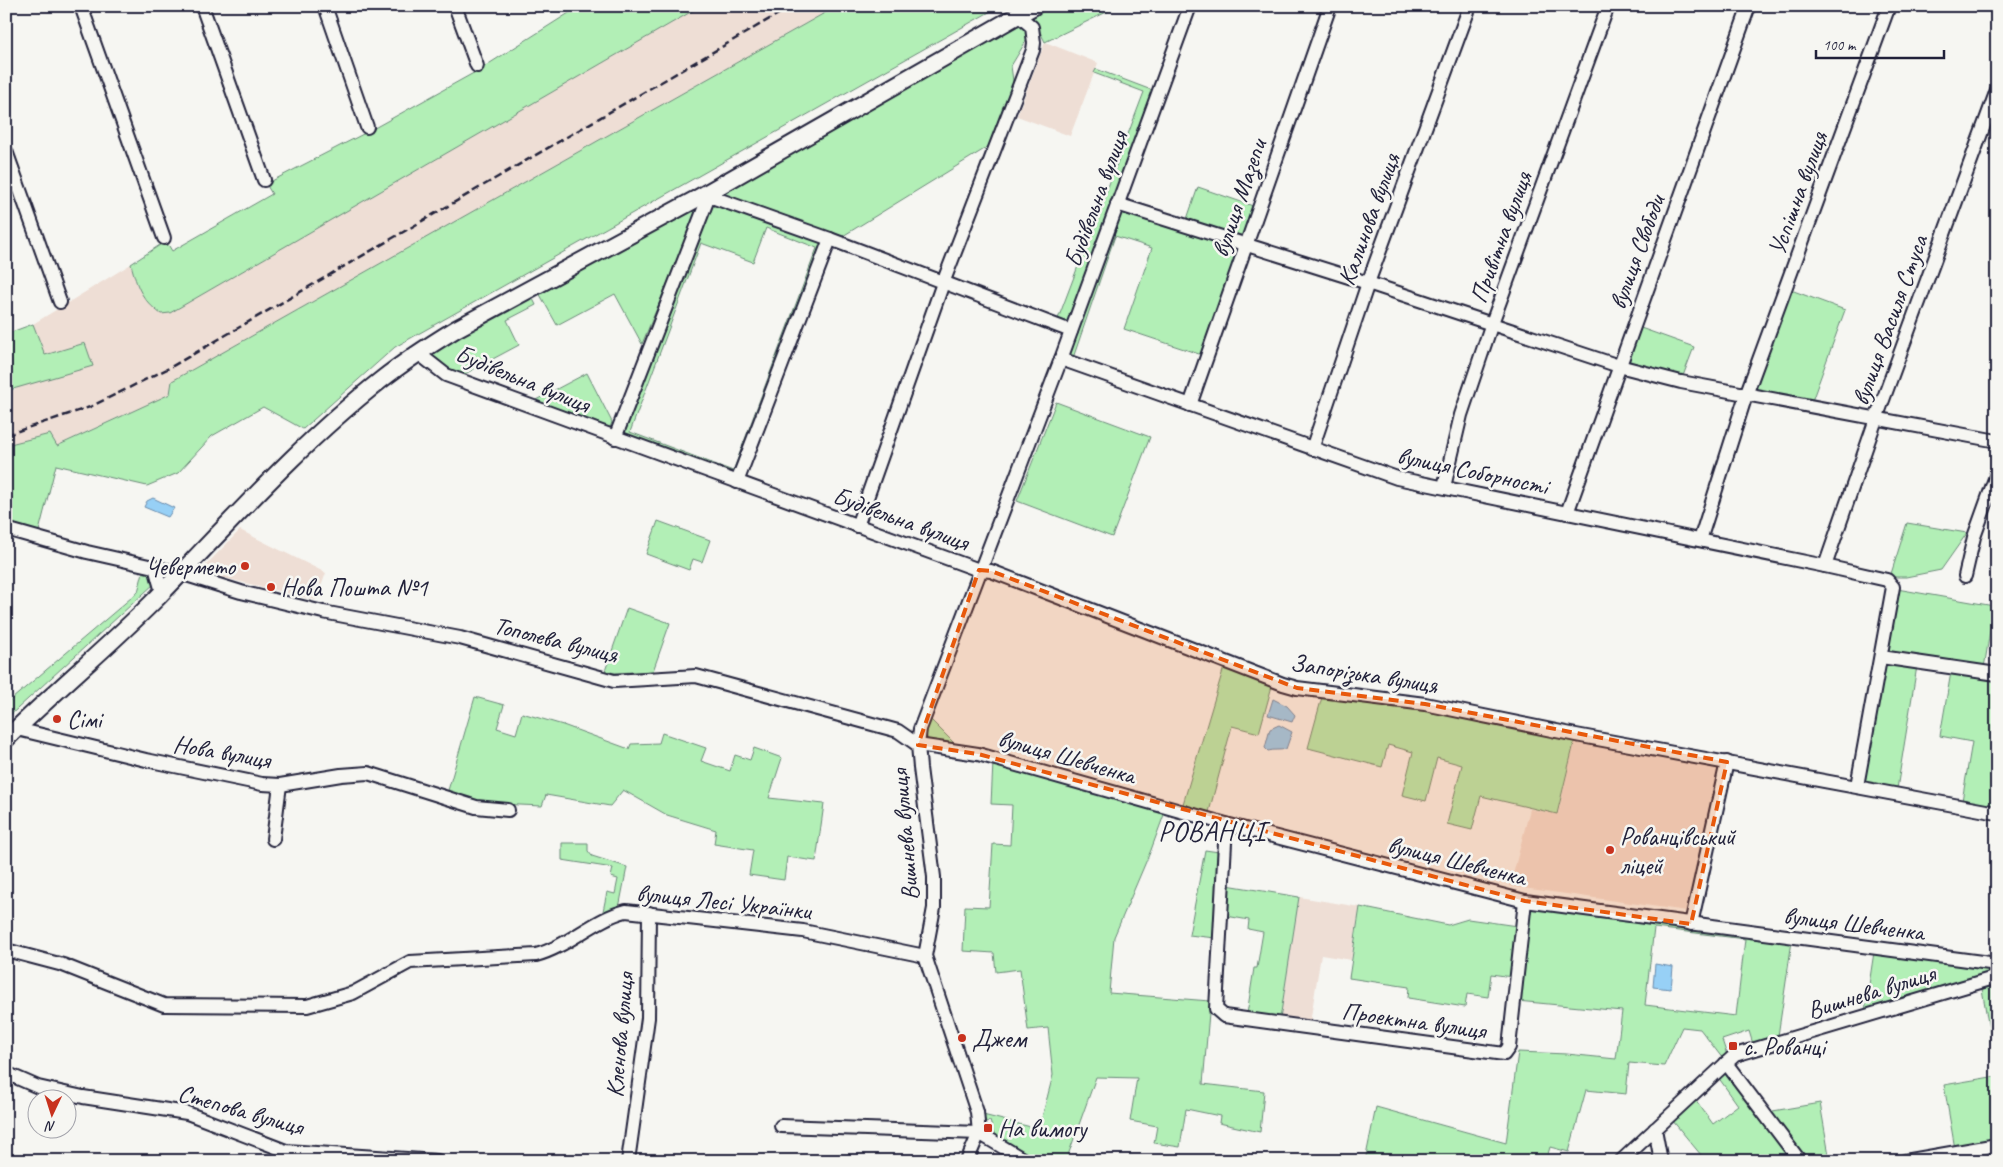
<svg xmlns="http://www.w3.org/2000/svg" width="2003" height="1167" viewBox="0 0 2003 1167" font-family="Caveat,sans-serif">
<rect width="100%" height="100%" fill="#f6f6f2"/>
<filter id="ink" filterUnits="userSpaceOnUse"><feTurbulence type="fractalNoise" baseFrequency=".02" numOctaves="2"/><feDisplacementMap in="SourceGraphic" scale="10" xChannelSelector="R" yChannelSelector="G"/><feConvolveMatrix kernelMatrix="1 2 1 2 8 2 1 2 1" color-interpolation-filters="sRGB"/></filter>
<g filter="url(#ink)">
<g fill="#eeded5">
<path d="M 701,6 L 837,6 L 172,381 L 170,394 L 56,446 L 50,434 L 6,445 L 6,391 L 14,390 L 85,343 L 45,355 L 33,324 L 131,264 L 137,285 L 170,313 Z"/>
<path d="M 1045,42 L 1098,63 L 1070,136 L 1017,116 Z"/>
<path d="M 240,530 L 326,573 L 316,600 L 216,576 L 204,567 Z"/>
<path d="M 1575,739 L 1720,767 L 1687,911 L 1510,886 L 1530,809 L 1558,814 Z"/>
<path d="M 1299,897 L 1360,907 L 1351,960 L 1321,955 L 1310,1023 L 1280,1019 Z"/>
</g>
<g fill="#b2efb6" stroke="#6a8878" fill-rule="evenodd">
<path d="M 580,6 L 701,6 L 170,313 L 161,314 C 141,299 137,287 131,264 L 166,241 L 172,251 L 272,194 L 266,184 L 369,131 L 479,70 Z"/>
<path d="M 837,6 L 1000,6 L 395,347 L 303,429 L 263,407 L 212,436 L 178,473 L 147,486 L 56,465 L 38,535 L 6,525 L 6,445 L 50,434 L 57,446 L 170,394 L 172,381 Z"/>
<path d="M 1048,6 L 1119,6 L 1045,42 L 1032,16 Z"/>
<path d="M 1019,24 L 1027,27 L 1029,36 L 1011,66 L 1014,88 L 991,145 L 838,239 L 711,194 Z"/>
<path d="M 1096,69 L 1154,91 L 1068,323 L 1058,319 L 1144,92 L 1094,73 Z"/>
<path d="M 1198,187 L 1253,206 L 1242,238 L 1187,219 Z"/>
<path d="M 712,200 L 826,241 L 736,478 L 621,436 ZM 766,228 L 817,248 L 733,471 L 630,432 L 701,243 L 753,262 Z"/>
<path d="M 700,205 L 642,344 L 615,294 L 557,325 L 538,291 Z"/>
<path d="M 1119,209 L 1239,247 L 1202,355 L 1124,329 L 1152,248 L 1115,236 L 1073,358 L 1067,356 Z"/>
<path d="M 1791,290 L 1845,310 L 1812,401 L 1754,391 Z"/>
<path d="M 531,295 L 536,305 L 507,320 L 519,345 L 459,377 L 426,354 Z"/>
<path d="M 33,324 L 45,355 L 85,343 L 93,366 L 6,391 L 6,334 Z"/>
<path d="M 1638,327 L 1694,347 L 1683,376 L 1626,361 Z"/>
<path d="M 587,373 L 612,422 L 609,431 L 532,402 Z"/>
<path d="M 1056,402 L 1150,437 L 1112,537 L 1017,501 Z"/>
<path d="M 658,521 L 710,540 L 702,562 L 693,559 L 689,570 L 646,554 Z"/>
<path d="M 1907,523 L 1967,533 L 1941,570 L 1906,577 L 1890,577 Z"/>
<path d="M 144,568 L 153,574 L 154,584 L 6,719 L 6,704 L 138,592 Z"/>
<path d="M 1897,589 L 1994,606 L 1984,668 L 1887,651 Z"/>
<path d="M 627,608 L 670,623 L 653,671 L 615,673 L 605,671 Z"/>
<path d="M 1885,661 L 1917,666 L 1897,789 L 1862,782 Z"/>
<path d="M 1224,667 L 1272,686 L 1259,733 L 1232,726 L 1209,812 L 1183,804 Z"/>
<path d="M 1951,672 L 1997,679 L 1997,808 L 1962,801 L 1972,742 L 1940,736 Z"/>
<path d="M 475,697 L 504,705 L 497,728 L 516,734 L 522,713 L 563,725 L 629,749 L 631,744 L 659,743 L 662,733 L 706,748 L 701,761 L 730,771 L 735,755 L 750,760 L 754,748 L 782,758 L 769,798 L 824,804 L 816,861 L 787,857 L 784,880 L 749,875 L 753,850 L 714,844 L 716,830 L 667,815 L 623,790 L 610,806 L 546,795 L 542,806 L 476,803 L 447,794 Z"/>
<path d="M 1322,697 L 1425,709 L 1575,739 L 1557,814 L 1481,796 L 1472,830 L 1447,824 L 1462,765 L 1437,758 L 1426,801 L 1402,795 L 1413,752 L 1388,745 L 1382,767 L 1308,748 Z"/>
<path d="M 930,719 L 956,745 L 931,743 C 923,735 927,729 930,719 Z"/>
<path d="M 993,762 L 1165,812 L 1151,850 L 1114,937 L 1109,993 L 1210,1001 L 1203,1084 L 1264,1091 L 1260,1132 L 1219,1123 L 1220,1116 L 1186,1109 L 1180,1147 L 1154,1143 L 1157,1126 L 1130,1121 L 1137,1078 L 1096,1077 L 1066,1161 L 1036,1161 L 989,1133 L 993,1131 L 990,1121 L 986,1122 L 983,1115 L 1039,1129 L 1053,1075 L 1048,1028 L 1028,1030 L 1020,969 L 996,972 L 994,953 L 963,951 L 965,906 L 989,907 L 993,844 L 1010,845 L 1012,805 L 991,804 Z"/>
<path d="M 562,843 L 588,843 L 588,851 L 592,856 L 627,867 L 619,908 L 602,916 L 607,892 L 615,894 L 618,879 L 611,877 L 613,868 L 562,860 Z"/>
<path d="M 1205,850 L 1219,852 L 1215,938 L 1189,935 Z"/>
<path d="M 1227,885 L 1299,897 L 1280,1019 L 1247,1014 L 1254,968 L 1257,968 L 1263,932 L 1248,929 L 1249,920 L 1226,916 Z"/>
<path d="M 1529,906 L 1792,941 L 1778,1036 L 1753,1044 L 1749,1031 L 1722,1040 L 1727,1055 L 1723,1059 L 1700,1029 L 1682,1027 L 1664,1066 L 1629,1063 L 1626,1094 L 1586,1090 L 1569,1152 L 1550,1147 L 1546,1161 L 1365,1161 L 1376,1107 L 1506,1143 L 1518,1052 L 1567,1054 L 1616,1059 L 1622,1011 L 1517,1001 ZM 1654,928 L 1745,939 L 1736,1016 L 1645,1005 Z"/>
<path d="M 1360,907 L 1448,925 L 1468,919 L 1517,926 L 1512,977 L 1491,974 L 1488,997 L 1467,994 L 1465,1007 L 1408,998 L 1409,987 L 1349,978 Z"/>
<path d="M 1874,952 L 1985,967 L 1990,969 L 1990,973 L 1865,1011 Z"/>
<path d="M 1997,985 L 1997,1075 L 1982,989 Z"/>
<path d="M 1727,1069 L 1796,1161 L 1706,1161 L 1672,1120 L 1695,1099 L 1713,1124 L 1738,1105 L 1718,1077 Z"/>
<path d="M 1997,1076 L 1997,1142 L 1955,1149 L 1944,1085 Z"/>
<path d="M 1820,1103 L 1830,1161 L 1804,1161 L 1767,1112 Z"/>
<path d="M 1997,1148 L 1997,1161 L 1928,1161 Z"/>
</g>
<g fill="#97d0f6" stroke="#688aab">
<path d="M 153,498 L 174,508 L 168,517 L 144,507 L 147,501 Z"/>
<path d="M 1273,699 L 1287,706 L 1295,715 L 1292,722 L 1268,715 Z"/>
<path d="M 1279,725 L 1292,732 L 1286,749 C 1279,751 1275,749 1268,751 L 1265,748 L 1270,729 Z"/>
<path d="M 1655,964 L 1673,967 L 1671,989 L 1653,987 Z"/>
</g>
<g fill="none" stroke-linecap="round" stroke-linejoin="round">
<g stroke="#22223b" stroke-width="16">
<g id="minor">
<path d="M 81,6 L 164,238"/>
<path d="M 202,6 L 264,180"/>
<path d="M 325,6 L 367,127"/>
<path d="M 455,6 L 477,66"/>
<path d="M 6,151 L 60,302"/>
<path d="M 698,198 L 709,196 L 830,239 L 1071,331"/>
<path d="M 1117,204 L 1368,283 L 1619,366 L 1681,382 L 1997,441"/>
<path d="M 418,353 L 446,375 L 979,570 L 991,571 L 1283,684 L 1297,688 L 1425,704 L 1576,735 L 1997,813"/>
<path d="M 1061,359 L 1397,478 L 1825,566 L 1887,580 L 1893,587 L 1857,786"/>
<path d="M 1190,405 L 1330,6"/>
<path d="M 615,438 L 709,196"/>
<path d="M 1312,449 L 1368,283 L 1470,6"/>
<path d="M 737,482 L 830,239"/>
<path d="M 1444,487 L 1461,415 L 1492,323 L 1608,6"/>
<path d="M 1567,513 L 1749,6"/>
<path d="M 857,526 L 943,283 L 1033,50 L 1034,43 L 1032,27 L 1018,15"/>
<path d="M 6,529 L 87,552 L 180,573 L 241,592 L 323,612 L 460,638 L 614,681 L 696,676 L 898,731 L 918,745 L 978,754 L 1226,824 L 1525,901 L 1997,964"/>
<path d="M 1700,540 L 1746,395 L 1889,6"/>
<path d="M 1825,566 L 1876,419 L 1997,90"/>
<path d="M 155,567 L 162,592"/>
<path d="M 1965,576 L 1974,537 L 1997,473"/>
<path d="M 1881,657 L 1997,674"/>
<path d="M 17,729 L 146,760 L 262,784 L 280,785 L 341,775 L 368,773 L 476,807 L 508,810"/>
<path d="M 1226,824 L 1216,1009 L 1224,1016 L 1504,1054 L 1509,1047 L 1525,901"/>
<path d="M 273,839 L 280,785"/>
<path d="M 1691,924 L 1727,762"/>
<path d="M 6,950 L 63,965 L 164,1005 L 307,1006 L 353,993 L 410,962 L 536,955 C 569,946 594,919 626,911 L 803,931 L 925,956"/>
<path d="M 1726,1063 L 1800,1161"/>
<path d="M 6,1073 L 38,1087 L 83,1097 L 187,1113 L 286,1151 L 437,1161"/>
<path d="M 781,1126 L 979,1133 L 1026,1161"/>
<path d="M 1655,1129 L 1661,1161"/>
<path d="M 628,1161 L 648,1018 L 649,913"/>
<path d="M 967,1161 L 979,1133 L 977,1112 L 925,956 L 934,908 L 934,877 L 920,768 L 918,745 L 920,729 L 1061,359 L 1190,6"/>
<path d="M 1621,1161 L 1735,1055 L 1997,977"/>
<path d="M 1905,1161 L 1997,1145"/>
</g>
</g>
<g stroke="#22223b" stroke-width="20">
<path id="major" d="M 6,739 C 55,691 108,647 156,599 C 229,524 298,445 381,380 C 405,361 430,345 456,329 L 698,198 L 1034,6"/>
</g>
<use href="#minor" stroke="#f6f6f2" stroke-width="12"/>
<use href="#major" stroke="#f6f6f2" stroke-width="16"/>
<path stroke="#22223b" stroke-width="2.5" stroke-dasharray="8 4" stroke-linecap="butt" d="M 6,435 L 90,407 L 171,367 L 792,6"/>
</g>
</g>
<path fill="#e8590c" fill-opacity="0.2" stroke="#e8590c" stroke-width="4" stroke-dasharray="10 6" stroke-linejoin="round" d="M 979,570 L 991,571 L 1297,688 L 1425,704 L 1727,762 L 1691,924 L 1525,901 L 978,754 L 918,745 Z"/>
<g fill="#c8321e" stroke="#f6f6f2" stroke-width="2">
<circle cx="245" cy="566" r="5"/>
<circle cx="271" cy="587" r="5"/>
<circle cx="57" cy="719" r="5"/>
<circle cx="1610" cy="850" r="5"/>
<circle cx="962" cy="1038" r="5"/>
<rect x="1728" y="1041" width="10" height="10" rx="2.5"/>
<rect x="983" y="1123" width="10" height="10" rx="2.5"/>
</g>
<g text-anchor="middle" stroke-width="5" stroke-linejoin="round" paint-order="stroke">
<g font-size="25" fill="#22223b" stroke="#f6f6f2">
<text transform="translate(1797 193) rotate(-70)" y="9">Успішна вулиця</text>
<text transform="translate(1238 198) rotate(-71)" y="9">вулиця Мазепи</text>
<text transform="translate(1095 199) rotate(-70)" y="9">Будівельна вулиця</text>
<text transform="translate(1368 219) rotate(-70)" y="9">Калинова вулиця</text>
<text transform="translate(1500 237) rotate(-70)" y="9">Привітна вулиця</text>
<text transform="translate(1636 252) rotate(-70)" y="9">вулиця Свободи</text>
<text transform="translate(1889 320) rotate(-70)" y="9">вулиця Василя Стуса</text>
<text transform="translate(523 378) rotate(22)" y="9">Будівельна вулиця</text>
<text transform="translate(1473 470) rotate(12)" y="9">вулиця Соборності</text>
<text transform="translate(901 518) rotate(20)" y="9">Будівельна вулиця</text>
<text transform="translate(556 639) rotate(14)" y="9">Тополева вулиця</text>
<text transform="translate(1364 673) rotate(9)" y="9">Запорізька вулиця</text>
<text transform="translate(222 751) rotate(10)" y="9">Нова вулиця</text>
<text transform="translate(1067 756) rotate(16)" y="9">вулиця Шевченка</text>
<text transform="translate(904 835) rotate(-95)" y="9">Вишнева вулиця</text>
<text transform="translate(1457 860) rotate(14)" y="9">вулиця Шевченка</text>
<text transform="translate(724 901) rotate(6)" y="9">вулиця Лесі Українки</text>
<text transform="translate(1854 923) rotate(7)" y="9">вулиця Шевченка</text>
<text transform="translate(1871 991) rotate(-17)" y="9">Вишнева вулиця</text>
<text transform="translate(1414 1020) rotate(8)" y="9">Проектна вулиця</text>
<text transform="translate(619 1035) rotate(-85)" y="9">Кленова вулиця</text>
<text transform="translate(241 1109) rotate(16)" y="9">Степова вулиця</text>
</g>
<g font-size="25" fill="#22223b" stroke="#f6f6f2" text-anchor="start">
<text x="235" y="575" text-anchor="end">Чевермето</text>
<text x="281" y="596">Нова Пошта №1</text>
<text x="67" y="728">Сімі</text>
<text x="1620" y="845">Рованцівський<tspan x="1620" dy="29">ліцей</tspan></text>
<text x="972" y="1047">Джем</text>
<text x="1743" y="1055">с. Рованці</text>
<text x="998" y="1137">На вимогу</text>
</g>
<g font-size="28" letter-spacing="1" fill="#22223b" stroke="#f6f6f2">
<text x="1212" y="841">РОВАНЦІ</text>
</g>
</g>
<rect width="2003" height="1167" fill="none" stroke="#f6f6f2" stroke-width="25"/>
<rect x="12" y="12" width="1978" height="1142" fill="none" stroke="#22223b" stroke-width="2" filter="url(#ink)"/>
<g transform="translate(52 1114) rotate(184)"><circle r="24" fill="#f6f6f2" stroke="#a1a1a9"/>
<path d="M0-4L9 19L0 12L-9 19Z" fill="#c8321e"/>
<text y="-8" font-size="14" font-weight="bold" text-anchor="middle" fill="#22223b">N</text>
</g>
<path d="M1816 50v8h128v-8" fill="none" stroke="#22223b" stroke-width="2.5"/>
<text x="1823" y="50" font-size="15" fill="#22223b" stroke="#f6f6f2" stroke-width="4" paint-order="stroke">100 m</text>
</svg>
